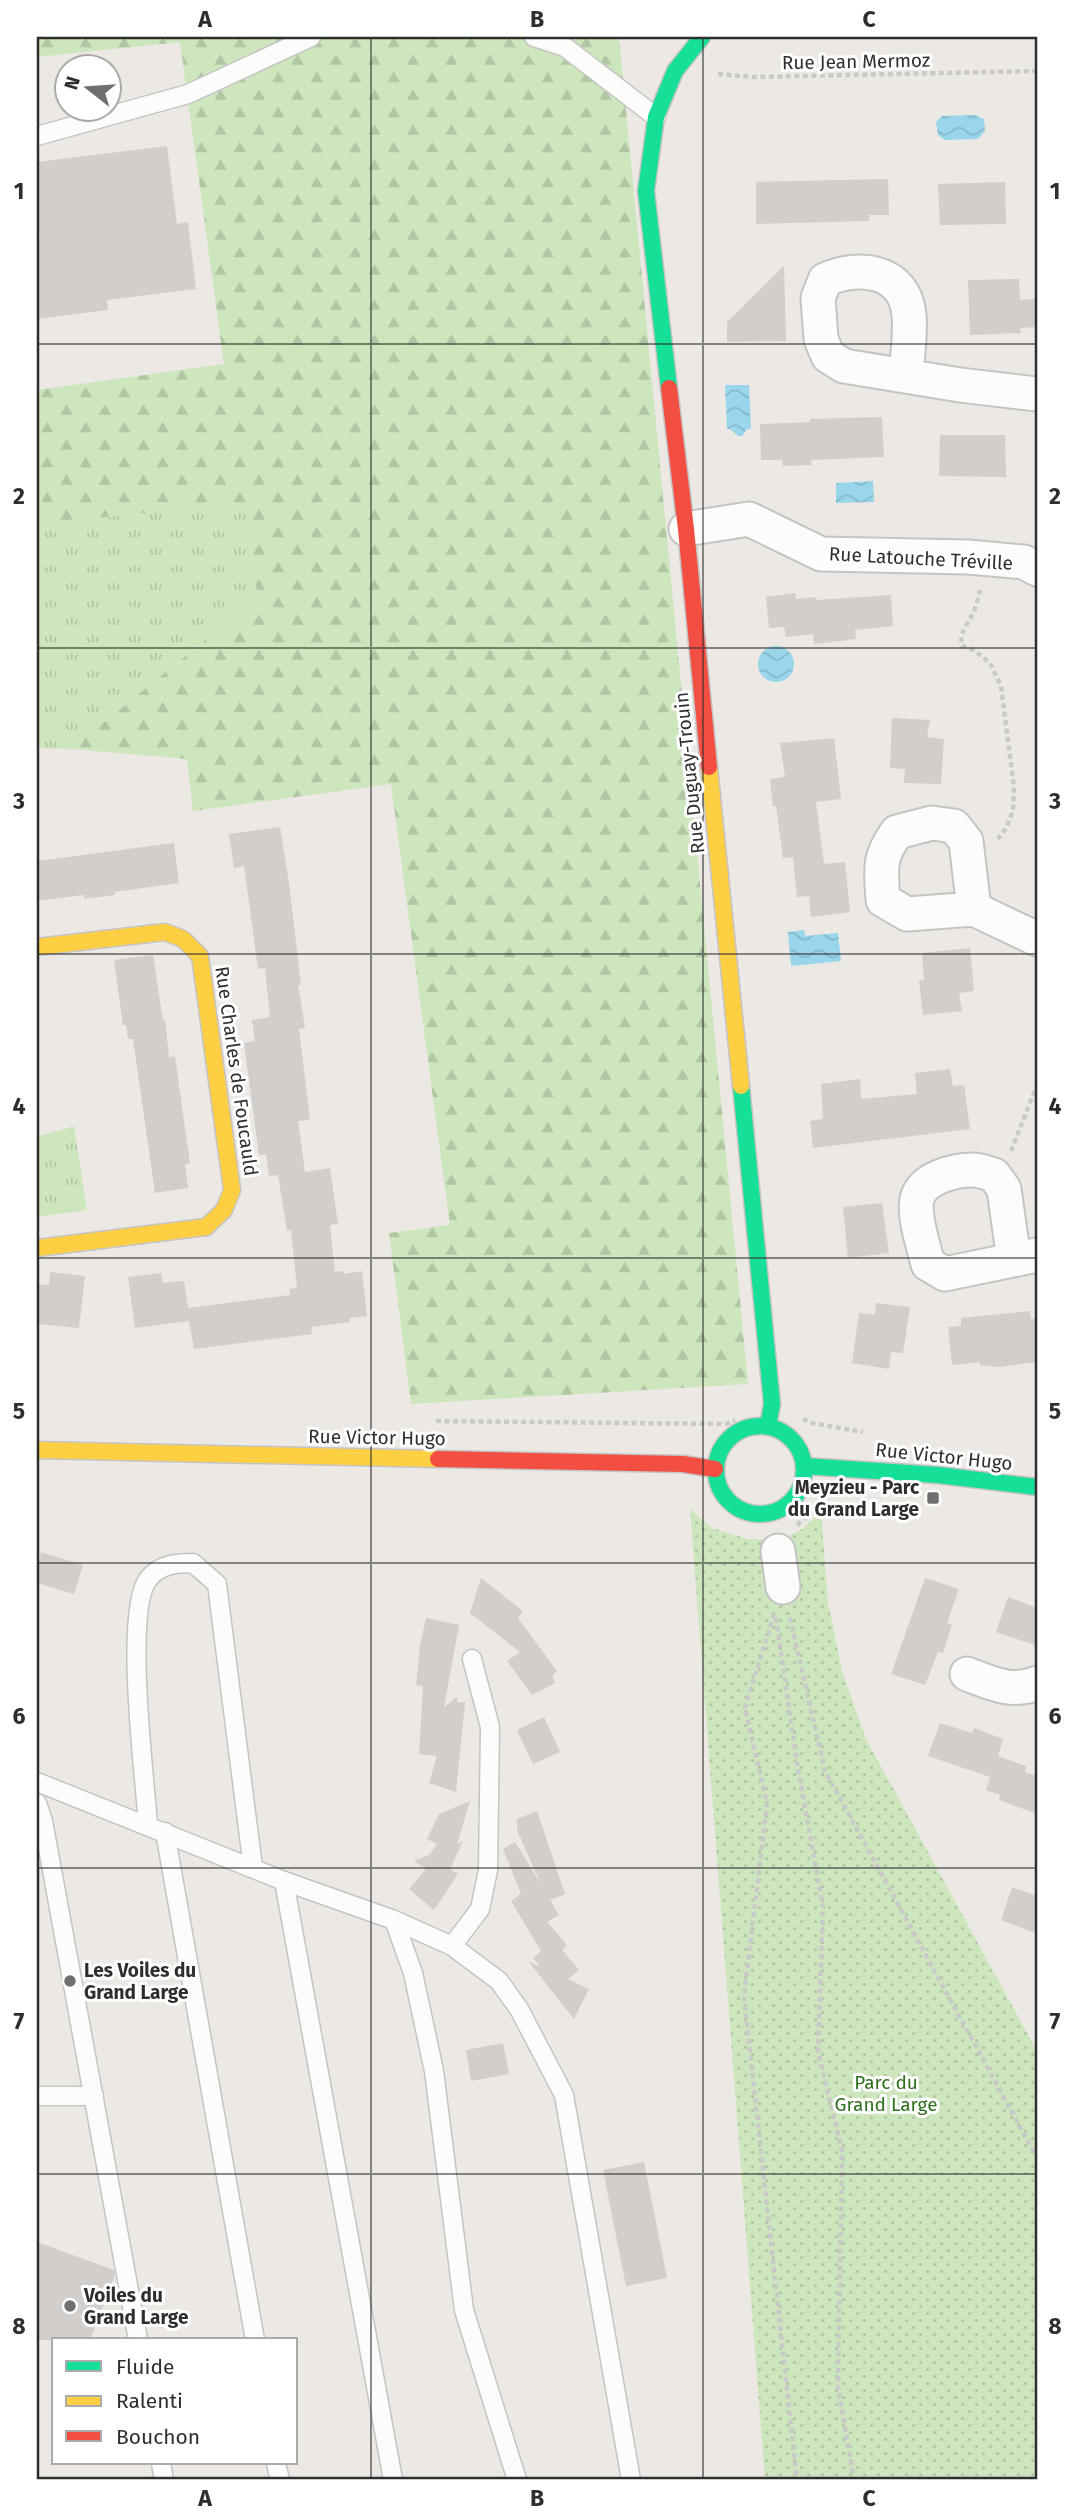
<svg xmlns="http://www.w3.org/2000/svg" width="1074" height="2517" viewBox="0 0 1074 2517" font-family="'Fira Sans',sans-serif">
<defs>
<pattern id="grass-tufts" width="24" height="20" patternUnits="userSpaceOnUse" patternTransform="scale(1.75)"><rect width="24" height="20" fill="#cee6be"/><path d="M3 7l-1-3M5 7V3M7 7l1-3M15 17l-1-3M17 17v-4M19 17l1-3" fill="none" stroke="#b1c6a4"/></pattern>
<pattern id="forest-firs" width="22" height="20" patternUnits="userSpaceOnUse" patternTransform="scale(1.75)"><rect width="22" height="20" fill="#cee6be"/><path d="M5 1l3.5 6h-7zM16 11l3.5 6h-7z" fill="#b1c6a4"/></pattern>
<pattern id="park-dots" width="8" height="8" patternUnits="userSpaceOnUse" patternTransform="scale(1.75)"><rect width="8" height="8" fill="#cee6be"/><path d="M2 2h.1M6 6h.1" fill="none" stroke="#b1c6a4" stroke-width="1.8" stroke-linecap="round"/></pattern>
<pattern id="water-waves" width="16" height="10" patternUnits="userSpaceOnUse" patternTransform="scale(1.75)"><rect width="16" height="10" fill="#99d6ec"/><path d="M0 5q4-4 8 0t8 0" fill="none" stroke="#84b8cb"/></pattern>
</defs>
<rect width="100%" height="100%" fill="#ece8e4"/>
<g fill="url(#grass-tufts)">
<path d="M 251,502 L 257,598 L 71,749 L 37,748 L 37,524 Z"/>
<path d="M 74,1126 L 87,1210 L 37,1217 L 37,1137 Z"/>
</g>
<path fill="url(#forest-firs)" d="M 37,37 L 619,37 L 748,1384 L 411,1404 L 389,1233 L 450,1225 L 391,784 L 193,811 L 187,759 L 71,749 L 257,598 L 250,502 L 37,524 L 37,390 L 224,364 L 180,42 L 37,57 Z"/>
<path fill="url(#park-dots)" d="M 690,1509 L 712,1528 L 748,1539 L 780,1540 L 803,1529 L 821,1511 L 828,1603 L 842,1671 L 866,1739 L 1037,2051 L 1037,2480 L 765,2480 Z"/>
<g fill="url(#water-waves)">
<path d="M 975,115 L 984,119 L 985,131 L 978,139 L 945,140 L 938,135 L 936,122 L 942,116 Z"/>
<path d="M 725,385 L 749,385 L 751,429 L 747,429 L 742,436 L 738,436 L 730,429 L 727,429 Z"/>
<path d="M 873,481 L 874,502 L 836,503 L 836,483 Z"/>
<circle cx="776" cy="664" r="18"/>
<path d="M 804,930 L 805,936 L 838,933 L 841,961 L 791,966 L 788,932 Z"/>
</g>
<g fill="#d1cecb">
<path d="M 167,146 L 177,224 L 188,222 L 196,289 L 107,300 L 108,310 L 37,319 L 37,241 L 40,241 L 37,210 L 37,162 Z"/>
<path d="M 888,179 L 889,215 L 869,215 L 869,221 L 756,224 L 756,182 Z"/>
<path d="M 1005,182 L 1006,224 L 940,225 L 938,184 Z"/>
<path d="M 784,266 L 786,341 L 727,342 L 727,322 Z"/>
<path d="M 1019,279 L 1020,300 L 1035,299 L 1036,327 L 1020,328 L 1021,333 L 970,335 L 968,280 Z"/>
<path d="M 882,417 L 884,457 L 811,460 L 812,465 L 783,466 L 782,460 L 761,460 L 760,424 L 810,422 L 810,419 Z"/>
<path d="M 940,435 L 1005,435 L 1006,477 L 939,476 Z"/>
<path d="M 795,593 L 796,599 L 816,597 L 816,600 L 891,595 L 893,626 L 855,630 L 856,639 L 814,644 L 813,634 L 786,637 L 784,627 L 769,628 L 766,597 Z"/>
<path d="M 892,718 L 930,720 L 927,737 L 944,739 L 941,784 L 904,783 L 905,769 L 890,768 Z"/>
<path d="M 834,738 L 841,799 L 816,802 L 824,864 L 845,862 L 850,912 L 811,917 L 809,896 L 797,897 L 793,857 L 783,858 L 776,806 L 773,807 L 770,779 L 785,777 L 780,743 Z"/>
<path d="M 280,827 L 289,883 L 301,985 L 298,985 L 305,1028 L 299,1029 L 310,1120 L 298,1121 L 305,1172 L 330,1168 L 338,1224 L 330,1225 L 335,1272 L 343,1271 L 344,1274 L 362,1271 L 367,1316 L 350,1318 L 350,1322 L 311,1327 L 312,1334 L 194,1349 L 189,1321 L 135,1328 L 128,1277 L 161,1273 L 163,1283 L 184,1281 L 188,1308 L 290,1295 L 289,1289 L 297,1288 L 291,1230 L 287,1231 L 278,1175 L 269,1176 L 266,1154 L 259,1155 L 244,1043 L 255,1041 L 252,1020 L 270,1017 L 265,968 L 258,969 L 244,866 L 234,868 L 229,834 Z"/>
<path d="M 174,843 L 179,883 L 114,892 L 115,895 L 84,899 L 84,895 L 37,901 L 37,861 Z"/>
<path d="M 970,948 L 974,991 L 959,993 L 962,1011 L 923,1015 L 919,981 L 924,980 L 922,953 Z"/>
<path d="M 153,955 L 163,1021 L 165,1020 L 169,1057 L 175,1056 L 190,1164 L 185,1164 L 188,1188 L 155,1193 L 133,1039 L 128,1039 L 126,1025 L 123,1025 L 114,960 Z"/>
<path d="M 950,1069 L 953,1086 L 964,1085 L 970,1129 L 813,1148 L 810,1121 L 823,1119 L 821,1084 L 860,1079 L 861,1099 L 917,1094 L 915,1073 Z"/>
<path d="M 882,1203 L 889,1253 L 848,1258 L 843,1207 Z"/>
<path d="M 50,1272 L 85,1276 L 79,1328 L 37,1324 L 37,1284 L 49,1285 Z"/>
<path d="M 876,1303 L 910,1307 L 903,1353 L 891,1352 L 889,1369 L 852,1363 L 859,1313 L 875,1315 Z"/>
<path d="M 1030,1311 L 1031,1319 L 1037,1318 L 1037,1362 L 999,1367 L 980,1365 L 980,1362 L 952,1365 L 948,1327 L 961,1326 L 961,1318 Z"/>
<path d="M 41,1552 L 83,1565 L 74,1594 L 37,1583 L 37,1568 Z"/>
<path d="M 481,1578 L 523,1611 L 518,1618 L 557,1671 L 552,1676 L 555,1683 L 532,1695 L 507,1661 L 520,1652 L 470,1613 Z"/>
<path d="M 925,1578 L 959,1589 L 947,1623 L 952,1625 L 943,1653 L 938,1652 L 925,1685 L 891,1674 Z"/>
<path d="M 1008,1597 L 1037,1608 L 1037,1646 L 996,1632 Z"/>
<path d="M 426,1618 L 459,1625 L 444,1707 L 457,1697 L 457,1702 L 465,1703 L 456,1792 L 429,1783 L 437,1756 L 419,1754 L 423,1686 L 416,1685 L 420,1646 Z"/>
<path d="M 544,1717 L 560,1752 L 533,1764 L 517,1730 Z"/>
<path d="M 940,1723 L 972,1733 L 974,1728 L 1003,1739 L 998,1756 L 1026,1766 L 1025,1772 L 1037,1776 L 1037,1814 L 999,1800 L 1000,1795 L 986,1790 L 990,1777 L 928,1756 Z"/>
<path d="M 470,1801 L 457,1844 L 463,1841 L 450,1869 L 458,1874 L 434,1910 L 409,1889 L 426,1869 L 414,1861 L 429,1855 L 437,1844 L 427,1839 L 439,1814 Z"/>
<path d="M 537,1811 L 565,1894 L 550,1900 L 559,1915 L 547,1922 L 567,1945 L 562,1950 L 579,1970 L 568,1979 L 589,1989 L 574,2019 L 528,1961 L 541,1967 L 533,1958 L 541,1951 L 511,1901 L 521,1894 L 503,1849 L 515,1842 L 541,1884 L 517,1830 L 517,1819 Z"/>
<path d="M 1012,1887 L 1037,1896 L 1037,1934 L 1001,1920 Z"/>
<path d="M 503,2043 L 509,2074 L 471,2081 L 466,2050 Z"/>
<path d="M 644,2162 L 667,2278 L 626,2286 L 603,2170 Z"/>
<path d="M 37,2242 L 114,2270 L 115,2275 L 90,2340 L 37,2340 Z"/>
</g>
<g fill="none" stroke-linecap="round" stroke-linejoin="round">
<g stroke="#c5c4c5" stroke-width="21">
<g id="lane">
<path d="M 534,37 L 565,47 L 656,117"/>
<path d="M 37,136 L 188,94 L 311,37"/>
<path d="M 37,1782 L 284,1881 L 394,1920 L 452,1946 L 499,1981 L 519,2009 L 564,2095 L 631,2480"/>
<path d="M 37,1803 L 43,1821 L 138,2340"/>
<path d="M 148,1825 C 145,1779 123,1608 149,1578 C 161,1564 177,1563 193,1563 L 217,1584 L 253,1868"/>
<path d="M 165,1832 L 255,2340"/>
<path d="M 284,1881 L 393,2480"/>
<path d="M 394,1920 L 413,1973 L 434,2071 L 464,2310 L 517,2480"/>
<path d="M 452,1946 L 480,1909 L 488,1870 L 490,1727 L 472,1659"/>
<path d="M 37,2096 L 94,2096"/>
<path d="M 161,2463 L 164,2480"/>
<path d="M 276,2463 L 280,2480"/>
</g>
</g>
<g stroke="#c5c4c5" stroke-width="37">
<g id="street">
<path d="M 906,376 C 907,356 911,335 909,315 C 905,270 859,264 825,280 L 818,298 L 821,339 L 828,356 L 844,366 L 960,385 L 1037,394"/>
<path d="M 686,529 L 749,519 L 821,554 L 968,557 L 1024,562 L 1037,569"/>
<path d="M 974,909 L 966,841 L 954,826 L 932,823 L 897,832 C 878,858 881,869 883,900 L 907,914 L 974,909 L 1037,939"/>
<path d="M 1014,1260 L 1004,1189 L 994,1175 C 987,1173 980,1170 973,1170 C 954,1170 922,1178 917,1199 C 913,1216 924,1247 928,1264 L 945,1274 L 1037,1255"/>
<path d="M 778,1551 L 783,1587"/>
<path d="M 967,1674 C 991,1683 1012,1694 1037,1683"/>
</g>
</g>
<g stroke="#c5c4c5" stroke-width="19">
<g id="fast">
<path d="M 669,388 L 646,191 L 656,117 L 675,71 L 702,37"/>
<path d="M 741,1086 L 772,1404 L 768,1426"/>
<circle cx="760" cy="1470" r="44"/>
<path d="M 804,1466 L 938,1475 L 1037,1487"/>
</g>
</g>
<g stroke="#c5c4c5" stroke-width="19">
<g id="slow">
<path d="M 709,767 L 741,1086"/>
<path d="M 37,947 L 165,932 L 183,939 L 200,956 L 232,1190 L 224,1210 L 206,1227 L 37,1248"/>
<path d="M 37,1450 L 438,1459"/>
</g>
</g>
<g stroke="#c5c4c5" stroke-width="19">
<g id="jam">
<path d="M 669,388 L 686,529 L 709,767"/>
<path d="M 438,1459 L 683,1464 L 715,1469"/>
</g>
</g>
<g stroke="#c9c9c8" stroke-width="4.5" stroke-dasharray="5 3.5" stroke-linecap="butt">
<path d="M 718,74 L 753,77 L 1037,71"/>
<path d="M 980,590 C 978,599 975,611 970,619 C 964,629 960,633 962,646 L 974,650 L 990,663 L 1001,686 L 1014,787 L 1013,811 L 1006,828 L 998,839"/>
<path d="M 1011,1151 L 1037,1085"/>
<path d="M 803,1419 L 812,1423 L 863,1432"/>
<path d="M 436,1421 L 726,1424 L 735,1420"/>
<path d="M 797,1525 L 813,1511 L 817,1500"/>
<path d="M 774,1614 L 745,1708 L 767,1804 L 744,1996 L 797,2480"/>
<path d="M 776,1618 L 797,1763 L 823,1907 L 818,2052 L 842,2151 L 838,2387 L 854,2480"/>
<path d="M 790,1618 L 825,1771 L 1037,2158"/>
</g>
<use href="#lane" stroke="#fcfcfb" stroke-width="18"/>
<use href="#street" stroke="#fcfcfb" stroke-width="33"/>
<use href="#fast" stroke="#16e098" stroke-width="16"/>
<use href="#slow" stroke="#ffcf43" stroke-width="16"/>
<use href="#jam" stroke="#f24e42" stroke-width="16"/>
</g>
<path fill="none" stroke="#2e2e2e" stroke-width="2" stroke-opacity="0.55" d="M 371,37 L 371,2480M 703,37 L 703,2480M 37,344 L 1037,344M 37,648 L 1037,648M 37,954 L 1037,954M 37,1258 L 1037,1258M 37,1563 L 1037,1563M 37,1868 L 1037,1868M 37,2174 L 1037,2174"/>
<g fill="#706f6e" stroke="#fff" stroke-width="2.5">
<rect x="926" y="1491" width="14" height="14" rx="3.5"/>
<circle cx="70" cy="1981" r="7"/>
<circle cx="70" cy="2306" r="7"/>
</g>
<g text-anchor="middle" stroke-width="6" stroke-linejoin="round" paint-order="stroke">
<g font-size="19" fill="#2e2e2e" stroke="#fff">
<text transform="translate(856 61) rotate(-1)" y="7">Rue Jean Mermoz</text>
<text transform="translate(921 558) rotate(3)" y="7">Rue Latouche Tréville</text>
<text transform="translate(689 773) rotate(-96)" y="7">Rue Duguay-Trouin</text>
<text transform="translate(237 1071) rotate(82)" y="7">Rue Charles de Foucauld</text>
<text transform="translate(377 1437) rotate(1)" y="7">Rue Victor Hugo</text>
<text transform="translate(944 1456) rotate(6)" y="7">Rue Victor Hugo</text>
</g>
<g font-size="19" font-weight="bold" fill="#2e2e2e" stroke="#fff" text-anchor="start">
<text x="919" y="1494" text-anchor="end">Meyzieu - Parc<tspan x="919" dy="22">du Grand Large</tspan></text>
<text x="84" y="1977">Les Voiles du<tspan x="84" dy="22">Grand Large</tspan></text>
<text x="84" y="2302">Voiles du<tspan x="84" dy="22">Grand Large</tspan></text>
</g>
<g font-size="19" fill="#2c6e1b" stroke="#fff">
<text x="886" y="2089">Parc du<tspan x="886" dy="22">Grand Large</tspan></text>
</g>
</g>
<rect width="1074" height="2517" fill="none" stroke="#ffffff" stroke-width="77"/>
<rect x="52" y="2338" width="245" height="126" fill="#ffffff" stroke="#ababab" stroke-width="2"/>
<rect x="66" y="2361" width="35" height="10" fill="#16e098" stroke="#ababab" stroke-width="2"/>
<text x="116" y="2374" font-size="21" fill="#2e2e2e">Fluide</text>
<rect x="66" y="2396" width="35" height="10" fill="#ffcf43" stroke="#ababab" stroke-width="2"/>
<text x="116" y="2408" font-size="21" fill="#2e2e2e">Ralenti</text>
<rect x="66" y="2431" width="35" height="10" fill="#f24e42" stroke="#ababab" stroke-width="2"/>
<text x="116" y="2444" font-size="21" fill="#2e2e2e">Bouchon</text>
<g transform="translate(88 88) rotate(287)"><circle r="33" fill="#ffffff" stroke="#ababab" stroke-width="2"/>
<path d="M0-5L12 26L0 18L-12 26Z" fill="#706f6e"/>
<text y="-10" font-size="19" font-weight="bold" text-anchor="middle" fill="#2e2e2e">N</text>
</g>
<rect x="38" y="38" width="998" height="2440" fill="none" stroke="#2e2e2e" stroke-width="2.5"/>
<g font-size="23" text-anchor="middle" font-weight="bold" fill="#2e2e2e">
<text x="205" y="27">A</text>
<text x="537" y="27">B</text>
<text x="869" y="27">C</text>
<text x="19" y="199">1</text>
<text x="1055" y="199">1</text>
<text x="19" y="504">2</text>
<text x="1055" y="504">2</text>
<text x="19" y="809">3</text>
<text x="1055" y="809">3</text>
<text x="19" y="1114">4</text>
<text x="1055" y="1114">4</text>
<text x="19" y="1419">5</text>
<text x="1055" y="1419">5</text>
<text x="19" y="1724">6</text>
<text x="1055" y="1724">6</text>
<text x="19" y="2029">7</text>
<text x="1055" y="2029">7</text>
<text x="19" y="2334">8</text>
<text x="1055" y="2334">8</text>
<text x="205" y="2506">A</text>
<text x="537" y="2506">B</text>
<text x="869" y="2506">C</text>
</g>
</svg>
